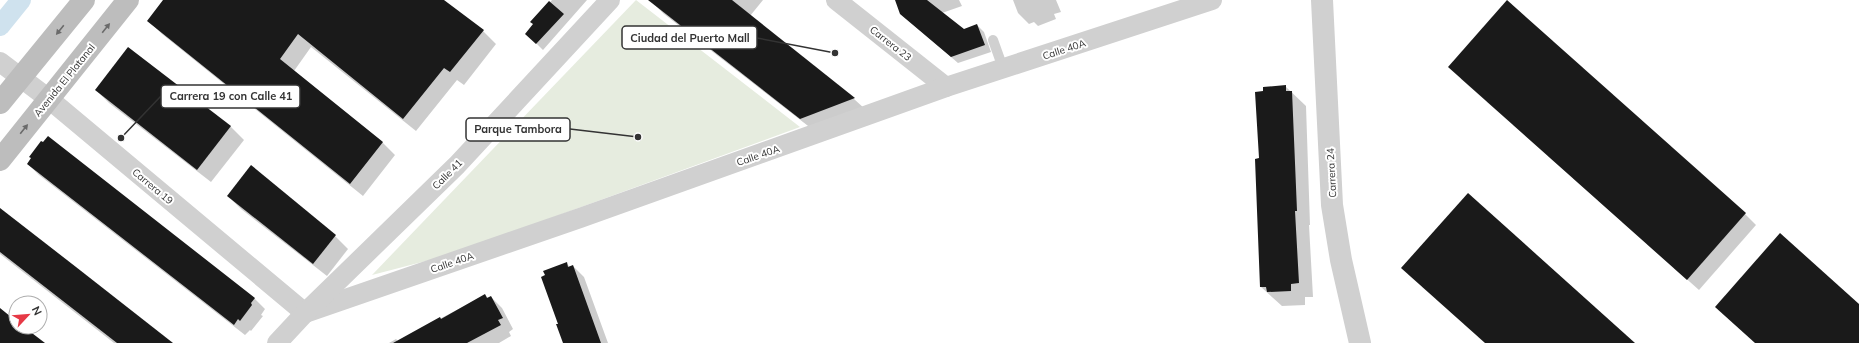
<svg xmlns="http://www.w3.org/2000/svg" width="1859" height="343" viewBox="0 0 1859 343" font-family="Mulish,sans-serif">
<rect width="100%" height="100%" fill="#fff"/>
<path fill="#e6ecdf" d="M 636,0 L 800,127 L 453,254 L 372,275 Z"/>
<g fill="#0003">
<path d="M 164,0 L 442,0 L 483,31 L 496,44 L 464,85 L 457,80 L 416,131 L 311,47 L 294,71 L 382,142 L 395,155 L 363,196 L 162,34 L 149,21 Z"/>
<path d="M 552,0 L 587,0 L 543,50 L 533,40 L 534,25 L 532,22 Z"/>
<path d="M 655,0 L 763,0 L 750,16 L 854,99 L 865,109 L 812,129 L 664,14 L 653,3 Z"/>
<path d="M 896,0 L 959,0 L 962,6 L 942,13 L 964,30 L 977,25 L 984,32 L 991,52 L 958,63 L 901,14 Z"/>
<path d="M 1013,0 L 1056,0 L 1061,12 L 1054,14 L 1056,19 L 1038,26 L 1034,22 L 1029,24 L 1018,13 Z"/>
<path d="M 129,48 L 231,127 L 244,140 L 211,182 L 109,103 L 96,90 Z"/>
<path d="M 1460,78 L 1745,214 L 1756,225 L 1699,290 Z"/>
<path d="M 1285,86 L 1306,106 L 1310,225 L 1309,225 L 1313,297 L 1305,297 L 1305,305 L 1282,306 L 1261,287 L 1260,159 Z"/>
<path d="M 28,164 L 254,298 L 265,309 L 261,315 L 263,316 L 251,331 L 250,330 L 245,335 L 39,175 Z"/>
<path d="M 228,196 L 335,236 L 348,249 L 327,276 L 241,209 Z"/>
<path d="M 0,210 L 170,343 L 114,343 L 0,254 Z"/>
<path d="M 566,263 L 570,267 L 573,266 L 584,277 L 608,343 L 565,343 Z"/>
<path d="M 485,295 L 488,298 L 491,297 L 502,308 L 513,329 L 509,332 L 511,336 L 499,343 L 389,343 L 396,339 L 398,341 Z"/>
</g>
<g fill="none" stroke-linecap="round" stroke-linejoin="round">
<path stroke="#cfe2ee" stroke-width="20" d="M 0,26 L 21,0"/>
</g>
<g fill="#1a1a1a">
<path d="M 163,0 L 444,0 L 484,30 L 450,72 L 444,68 L 403,119 L 298,34 L 280,59 L 383,142 L 350,184 L 147,21 Z"/>
<path d="M 648,0 L 732,0 L 855,98 L 800,119 Z"/>
<path d="M 895,0 L 927,0 L 964,29 L 977,24 L 985,45 L 951,57 L 900,14 Z"/>
<path d="M 1507,0 L 1746,213 L 1687,280 L 1448,67 Z"/>
<path d="M 549,1 L 564,14 L 536,44 L 525,34 L 533,24 L 530,22 Z"/>
<path d="M 128,47 L 231,126 L 197,170 L 95,90 Z"/>
<path d="M 1286,85 L 1286,91 L 1292,91 L 1297,211 L 1295,211 L 1299,283 L 1291,284 L 1291,291 L 1267,292 L 1266,287 L 1260,287 L 1255,159 L 1259,158 L 1255,92 L 1263,91 L 1263,87 Z"/>
<path d="M 48,136 L 255,298 L 251,303 L 252,305 L 240,321 L 238,319 L 234,325 L 27,164 L 31,158 L 29,157 L 41,141 L 43,142 Z"/>
<path d="M 251,165 L 336,235 L 313,264 L 227,196 Z"/>
<path d="M 1468,193 L 1635,343 L 1485,343 L 1401,268 Z"/>
<path d="M 0,208 L 76,267 L 173,343 L 117,343 L 0,252 Z"/>
<path d="M 1780,233 L 1859,304 L 1859,343 L 1755,343 L 1715,307 Z"/>
<path d="M 567,262 L 568,267 L 573,265 L 601,343 L 563,343 L 556,324 L 558,324 L 541,277 L 545,275 L 543,271 Z"/>
<path d="M 485,294 L 487,298 L 491,296 L 503,318 L 498,320 L 501,325 L 467,343 L 393,343 L 440,317 L 441,319 Z"/>
<path d="M 0,308 L 16,321 L 16,327 L 24,327 L 45,343 L 0,343 Z"/>
</g>
<g fill="none" stroke-linecap="round" stroke-linejoin="round">
<path stroke="#d0d0d0" stroke-width="10" d="M 993,40 L 1003,68"/>
<g stroke="#d0d0d0" stroke-width="20">
<path d="M 836,0 L 946,87"/>
<path d="M 0,62 L 49,99 L 305,313"/>
<path d="M 305,313 L 580,218 L 946,87 L 1212,0"/>
<path d="M 277,343 L 305,313 L 457,165 L 610,0"/>
</g>
<path stroke="#d0d0d0" stroke-width="22" d="M 1322,0 L 1332,205 L 1341,260 L 1360,343"/>
<g stroke="#bdbdbd" stroke-width="22">
<path d="M 0,103 L 84,0"/>
<path d="M 0,160 L 128,0"/>
</g>
</g>
<defs><path id="oneway-solid" d="M-6-.8H1V-3.2L6.5 0L1 3.2V.8H-6Z"/></defs>
<g fill="#6a6a6a">
<use href="#oneway-solid" transform="translate(106 28) rotate(-51)"/>
<use href="#oneway-solid" transform="translate(60 30) rotate(129)"/>
<use href="#oneway-solid" transform="translate(24 129) rotate(-51)"/>
</g>
<g text-anchor="middle" stroke-width="4" stroke-linejoin="round" paint-order="stroke">
<g font-size="10" fill="#333" stroke="#fff">
<text transform="translate(891 43) rotate(38)" y="4">Carrera 23</text>
<text transform="translate(1064 49) rotate(-18)" y="4">Calle 40A</text>
<text transform="translate(64 80) rotate(-51)" y="4">Avenida El Platanal</text>
<text transform="translate(758 155) rotate(-19)" y="4">Calle 40A</text>
<text transform="translate(1331 173) rotate(-93)" y="4">Carrera 24</text>
<text transform="translate(447 174) rotate(-45)" y="4">Calle 41</text>
<text transform="translate(153 186) rotate(40)" y="4">Carrera 19</text>
<text transform="translate(452 262) rotate(-19)" y="4">Calle 40A</text>
</g>
</g>
<path fill="none" stroke="#333" stroke-width="1.5" d="M835 53L757 38M121 138L161 96M638 137L570 129"/>
<g fill="#333" stroke="#fff" stroke-width="1.5">
<circle cx="835" cy="53" r="4"/>
<circle cx="121" cy="138" r="4"/>
<circle cx="638" cy="137" r="4"/>
</g>
<g fill="#fff" stroke="#333" stroke-width="1.5">
<rect x="622" y="26" width="135" height="23" rx="4"/>
<rect x="161" y="85" width="139" height="23" rx="4"/>
<rect x="466" y="118" width="104" height="23" rx="4"/>
</g>
<g font-size="11" text-anchor="middle" font-weight="bold" fill="#333">
<text x="690" y="42">Ciudad del Puerto Mall</text>
<text x="231" y="100">Carrera 19 con Calle 41</text>
<text x="518" y="133">Parque Tambora</text>
</g>
<g transform="translate(28 315) rotate(64)"><circle r="19" fill="#ffffff" stroke="#adadad"/>
<path d="M0-3L7 15L0 10L-7 15Z" fill="#e63946"/>
<text y="-6" font-size="11" font-weight="bold" text-anchor="middle" fill="#333333">N</text>
</g>
</svg>
